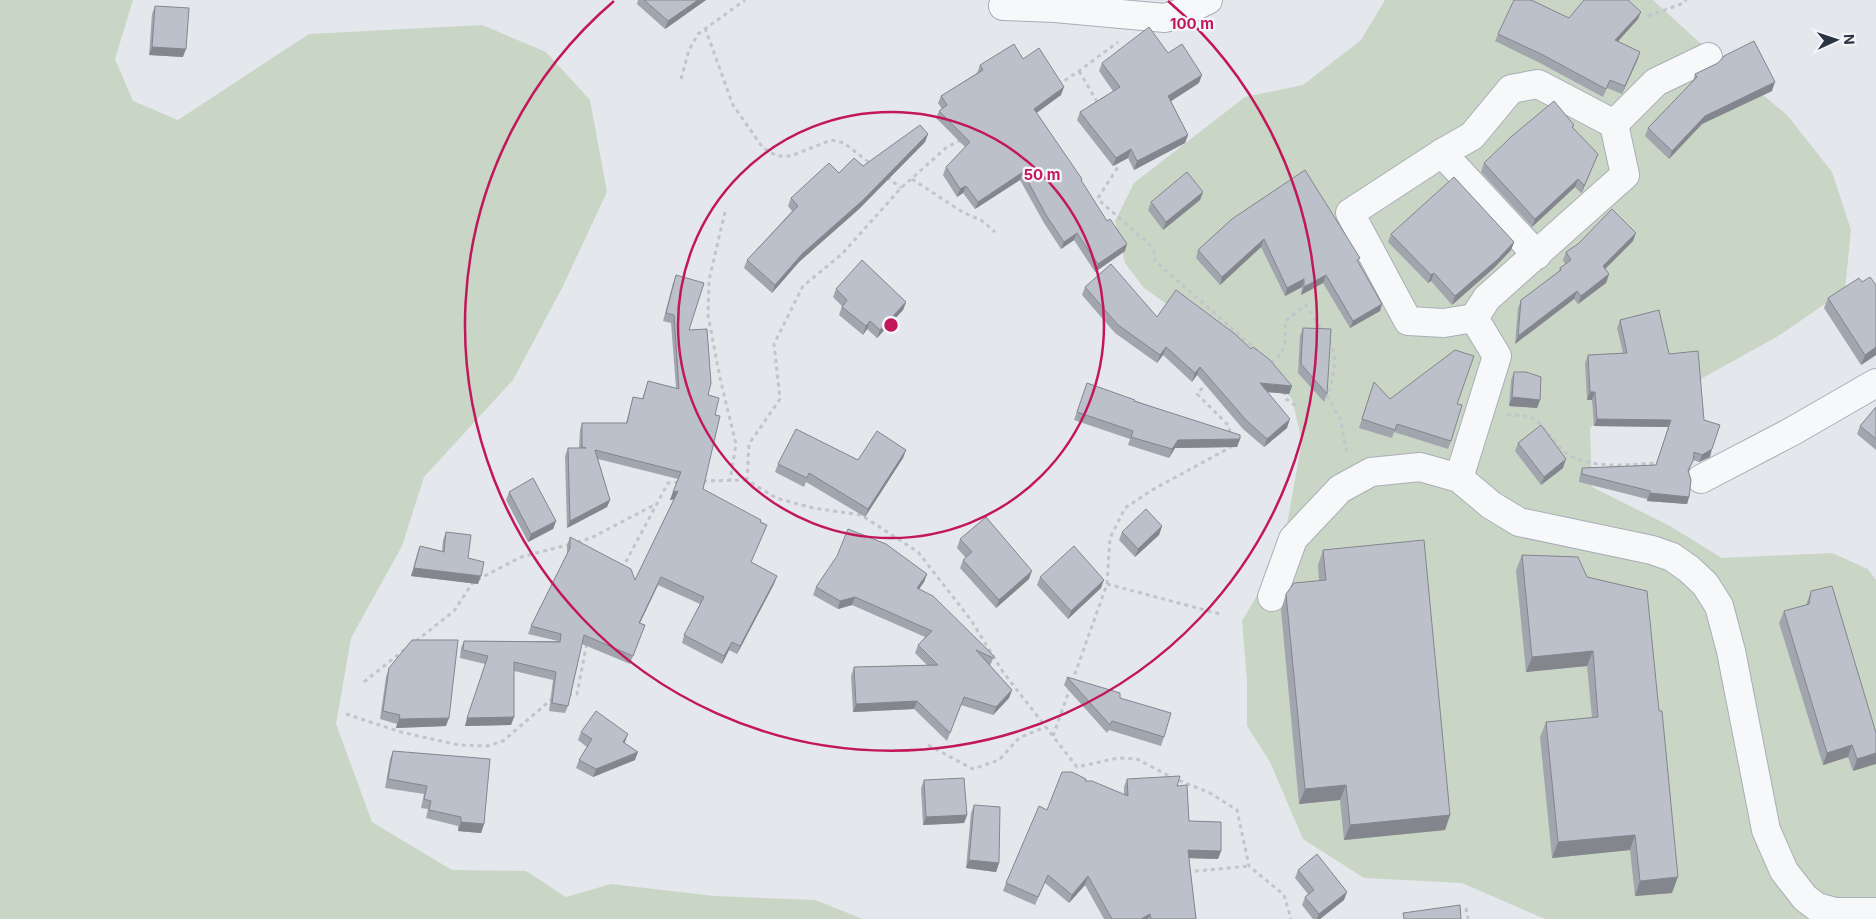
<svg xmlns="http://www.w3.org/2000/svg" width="1876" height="919" viewBox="0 0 1876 919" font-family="Inter,sans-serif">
<rect width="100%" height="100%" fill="#e4e7ec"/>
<g fill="#c9d6c5">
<path d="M 0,0 L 133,0 L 115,59 L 133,101 L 178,120 L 309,34 L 482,25 L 546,52 L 590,100 L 607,192 L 562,288 L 513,380 L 424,477 L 402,546 L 351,638 L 336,724 L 372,822 L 452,870 L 526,871 L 566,897 L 611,884 L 714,896 L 815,900 L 863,919 L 0,919 Z"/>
<path d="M 1385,0 L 1653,0 L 1699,42 L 1787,115 L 1832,172 L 1851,230 L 1845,290 L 1780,335 L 1681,390 L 1614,410 L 1590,428 L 1592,487 L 1670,526 L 1722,558 L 1832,553 L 1868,569 L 1876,580 L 1876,919 L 1545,919 L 1462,883 L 1364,878 L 1303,839 L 1270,762 L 1247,726 L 1247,680 L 1242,621 L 1282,552 L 1302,441 L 1292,399 L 1247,350 L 1187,319 L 1143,287 L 1125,263 L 1115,221 L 1134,183 L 1245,97 L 1303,85 L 1361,40 Z"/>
</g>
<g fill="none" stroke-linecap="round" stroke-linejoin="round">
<g stroke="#a9aeb7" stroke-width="30">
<g id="street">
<path d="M 1003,6 L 1055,8 L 1165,18 L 1183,12 L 1208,0"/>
<path d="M 1614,124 L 1656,82 L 1708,57"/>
<path d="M 1442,153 L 1537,255"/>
<path d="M 1459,478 L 1497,356 L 1474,318 L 1487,298 L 1625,175 L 1614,124 L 1538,84 L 1511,89 L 1472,136 L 1442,153 L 1350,213 L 1408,321 L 1444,323 L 1474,318"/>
<path d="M 1701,479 L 1791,432 L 1876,383"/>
<path d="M 1272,597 L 1293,539 L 1340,489 L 1371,472 L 1420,467 L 1459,478 L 1491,505 L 1519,522 L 1652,550 L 1672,557 L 1689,569 L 1705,584 L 1719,606 L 1731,651 L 1766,830 L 1784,871 L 1805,898 L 1817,907 L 1835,912 L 1876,912"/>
</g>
</g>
<g stroke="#c2c5cb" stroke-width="3" stroke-dasharray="4 4" stroke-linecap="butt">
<path d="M 1648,16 L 1684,3 L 1686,0"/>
<path d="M 705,28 L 733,105 L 763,148 L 777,156 L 791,156 L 831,140 L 844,143 L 871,164"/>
<path d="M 1079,71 L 1099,105"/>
<path d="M 681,79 L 689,50 L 698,34 L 745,0"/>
<path d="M 1058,85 L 1079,71 L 1118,42"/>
<path d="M 961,140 L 947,147 L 901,188 L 842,254 L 803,286 L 774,344 L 780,399 L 749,444 L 747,480 L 776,498 L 813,508 L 861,515 L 918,552 L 971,620 L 1003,672 L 1077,767 L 1118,758 L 1137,759 L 1173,778 L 1210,793 L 1237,810 L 1249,866 L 1284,895 L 1291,919"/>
<path d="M 1114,161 L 1118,167 L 1098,198 L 1101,202 L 1148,243 L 1154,251 L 1155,261 L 1260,353"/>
<path d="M 887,177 L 901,188"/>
<path d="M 912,179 L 964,213 L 981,220 L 995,232"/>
<path d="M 725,212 L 709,280 L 708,315 L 720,378 L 736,444 L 730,480"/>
<path d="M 1329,341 C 1340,358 1332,379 1328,397 L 1341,421 L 1347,454"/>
<path d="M 1271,363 C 1287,351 1286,340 1285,321 L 1306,305 L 1323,332"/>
<path d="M 1208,382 L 1197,394 L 1229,426 L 1230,435"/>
<path d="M 1285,391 L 1285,398 L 1297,407"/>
<path d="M 1507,415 C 1540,415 1537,421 1557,444 C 1561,448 1564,452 1569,455 C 1596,470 1630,464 1660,463"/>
<path d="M 703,481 L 747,480"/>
<path d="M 577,542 L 591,538 L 656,504"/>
<path d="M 622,569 L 668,483 L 679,482"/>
<path d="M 1107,584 L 1220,614"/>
<path d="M 416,641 L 454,611 L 473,582 L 521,557 L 571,544"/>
<path d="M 364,682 L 405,649"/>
<path d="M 1072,682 L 1107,584 L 1110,538 L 1125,508 L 1152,490 L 1231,447 L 1230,444"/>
<path d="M 568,695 L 577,694 L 587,642"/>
<path d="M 346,714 L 401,732 L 459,745 L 487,746 L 503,741 L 553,698"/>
<path d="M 1053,736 L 1070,688"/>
<path d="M 928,745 L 973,769 L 999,760 L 1019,738 L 1045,727"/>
<path d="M 1187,872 L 1249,866"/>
<path d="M 1466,908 L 1468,919"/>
</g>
<use href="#street" stroke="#f7f8fa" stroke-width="28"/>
</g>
<g fill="#a1a5ae">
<path d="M 638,0 L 706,0 L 665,29 L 637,4 Z"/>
<path d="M 155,6 L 183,57 L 149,55 L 152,14 Z"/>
<path d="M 1569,18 L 1638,19 L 1618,41 L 1640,52 L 1622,94 L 1607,88 L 1603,97 L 1538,62 L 1495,41 L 1498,34 Z"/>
<path d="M 1168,53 L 1199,83 L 1171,101 L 1188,135 L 1185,143 L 1134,170 L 1128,158 L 1113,166 L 1077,120 L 1080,112 L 1113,91 L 1099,71 L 1102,63 Z"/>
<path d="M 1023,59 L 1061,95 L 1036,113 L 1082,179 L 1082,182 L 1125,251 L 1095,272 L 1074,240 L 1061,249 L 1044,223 L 1020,180 L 975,209 L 963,193 L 957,197 L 943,175 L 946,167 L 965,147 L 936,118 L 939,111 L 942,109 L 938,103 L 941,96 L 977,73 L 980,65 Z"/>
<path d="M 1695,74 L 1772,91 L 1702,124 L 1669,159 L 1645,136 L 1648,128 L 1693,81 Z"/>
<path d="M 1574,125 L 1573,129 L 1598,154 L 1595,162 L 1582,192 L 1581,193 L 1575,187 L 1532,227 L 1481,172 L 1484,163 Z"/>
<path d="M 928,134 L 925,142 L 859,209 L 799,262 L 772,293 L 744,268 L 747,260 L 792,211 L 788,206 L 791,198 L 839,173 L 863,166 Z"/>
<path d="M 1203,192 L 1200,200 L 1163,230 L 1148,210 L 1151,202 Z"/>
<path d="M 1232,219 L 1359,263 L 1382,304 L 1380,311 L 1350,328 L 1323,283 L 1301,295 L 1302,287 L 1285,296 L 1261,247 L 1220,285 L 1196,258 L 1198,250 Z"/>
<path d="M 1391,234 L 1514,242 L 1511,250 L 1495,267 L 1452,305 L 1431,281 L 1428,283 L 1388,242 Z"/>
<path d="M 1633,241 L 1605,269 L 1609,274 L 1606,283 L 1578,304 L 1574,299 L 1515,344 L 1518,308 L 1521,300 L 1559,271 L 1560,268 L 1565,264 L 1563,260 L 1566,252 Z"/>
<path d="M 676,275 L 689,330 L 708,395 L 715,415 L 703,489 L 767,525 L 751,562 L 777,576 L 774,584 L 737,654 L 729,650 L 722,664 L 682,643 L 684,635 L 700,604 L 658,585 L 640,623 L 645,625 L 630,664 L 582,644 L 568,706 L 565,713 L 549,711 L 553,680 L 514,671 L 514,717 L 511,725 L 465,726 L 485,664 L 460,658 L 461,648 L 464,641 L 558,641 L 528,634 L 531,626 L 567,554 L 567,545 L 570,537 L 635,580 L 674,499 L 670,500 L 678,479 L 598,459 L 610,500 L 607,507 L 567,528 L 565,456 L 568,448 L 579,448 L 580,430 L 582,423 L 626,423 L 633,397 L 642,399 L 648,381 L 676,388 L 671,323 L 663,321 L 673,283 Z"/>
<path d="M 1876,285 L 1876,355 L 1861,365 L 1824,308 L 1828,298 Z"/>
<path d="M 1085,287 L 1157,317 L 1292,386 L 1289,394 L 1268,392 L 1287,428 L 1264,447 L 1243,429 L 1197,375 L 1192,382 L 1163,355 L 1157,363 L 1115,333 L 1082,295 Z"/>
<path d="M 836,289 L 906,302 L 903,310 L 877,338 L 867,329 L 863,335 L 839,315 L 842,306 L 833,297 Z"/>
<path d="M 1620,320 L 1669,354 L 1704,420 L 1710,457 L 1699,462 L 1693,460 L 1689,471 L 1689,497 L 1687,504 L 1647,501 L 1647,499 L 1579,482 L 1580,475 L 1582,468 L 1656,465 L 1668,427 L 1594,426 L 1592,400 L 1587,400 L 1585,363 L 1588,355 L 1623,353 L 1617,328 Z"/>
<path d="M 1303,328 L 1327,394 L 1324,402 L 1298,373 L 1300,336 Z"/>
<path d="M 1514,372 L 1540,400 L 1537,408 L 1509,406 L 1511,380 Z"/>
<path d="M 1087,383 L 1240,439 L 1237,447 L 1175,448 L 1169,458 L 1128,445 L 1130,439 L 1074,420 Z"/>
<path d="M 1371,390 L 1390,399 L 1457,404 L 1451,441 L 1448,449 L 1394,432 L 1392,438 L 1359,428 Z"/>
<path d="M 1876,407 L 1876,450 L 1857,434 L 1860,426 Z"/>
<path d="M 1518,443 L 1563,468 L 1541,485 L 1515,451 Z"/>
<path d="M 906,450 L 903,458 L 865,517 L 806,482 L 804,487 L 775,472 L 778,464 L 858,460 Z"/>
<path d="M 509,492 L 556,521 L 553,529 L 528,542 L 506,500 Z"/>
<path d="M 1162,526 L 1159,535 L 1135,557 L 1119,540 L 1122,532 Z"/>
<path d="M 446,532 L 468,558 L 478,584 L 411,576 L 417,554 L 420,546 L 442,551 L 443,540 Z"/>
<path d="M 960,539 L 1029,579 L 996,608 L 960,568 L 963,560 L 966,558 L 957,548 Z"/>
<path d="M 1323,550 L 1450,815 L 1445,830 L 1344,840 L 1340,800 L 1299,804 L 1281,610 L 1286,594 L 1319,580 L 1318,565 Z"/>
<path d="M 1522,555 L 1578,557 L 1672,893 L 1635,896 L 1630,850 L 1552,858 L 1540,737 L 1546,722 L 1592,718 L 1587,666 L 1526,672 L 1516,570 Z"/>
<path d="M 927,574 L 924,582 L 919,589 L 994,656 L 990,666 L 1012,690 L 1009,698 L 993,715 L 961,705 L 947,741 L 914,709 L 853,712 L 851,676 L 854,667 L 927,665 L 915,653 L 918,645 L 925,637 L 852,605 L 838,609 L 813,595 L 816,587 Z"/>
<path d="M 1040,577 L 1101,588 L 1068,619 L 1037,585 Z"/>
<path d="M 1811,591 L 1876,733 L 1853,771 L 1848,757 L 1823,765 L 1779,623 L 1784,611 L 1806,605 Z"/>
<path d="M 389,668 L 446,726 L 396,728 L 397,724 L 380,719 L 386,677 Z"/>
<path d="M 1067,677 L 1120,698 L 1164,737 L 1161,746 L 1109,730 L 1107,733 L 1064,685 Z"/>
<path d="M 581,732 L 625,742 L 624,743 L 635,760 L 593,777 L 576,768 L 579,760 L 587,747 L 578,740 Z"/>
<path d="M 393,751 L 484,824 L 481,833 L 458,831 L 458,826 L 426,818 L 428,809 L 421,808 L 424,794 L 385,788 L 390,759 Z"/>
<path d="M 1127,779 L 1177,786 L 1189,821 L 1221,851 L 1218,859 L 1189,858 L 1196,919 L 1104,919 L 1085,885 L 1069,903 L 1045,883 L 1035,905 L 1003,891 L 1006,883 L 1047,810 L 1085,781 L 1124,795 L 1124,787 Z"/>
<path d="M 924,780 L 967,815 L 964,823 L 923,825 L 921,788 Z"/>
<path d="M 974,805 L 999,863 L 996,872 L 966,868 L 971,813 Z"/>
<path d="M 1298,870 L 1344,900 L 1320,919 L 1313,919 L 1302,905 L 1305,897 L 1308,894 L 1295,878 Z"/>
</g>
<g fill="#83868d">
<path d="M 698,0 L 706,0 L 665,29 L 668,21 Z"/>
<path d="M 1641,12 L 1638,19 L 1612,48 L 1615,40 Z"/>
<path d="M 152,47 L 186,49 L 183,57 L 149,55 Z"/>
<path d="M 1640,52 L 1638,59 L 1622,94 L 1625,86 Z"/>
<path d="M 1202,75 L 1199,83 L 1165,105 L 1168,96 Z"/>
<path d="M 1775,82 L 1772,91 L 1702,124 L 1669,159 L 1672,151 L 1705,116 Z"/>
<path d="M 1064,87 L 1061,95 L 1031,117 L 1034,109 Z"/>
<path d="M 928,134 L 925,142 L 859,209 L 799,262 L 772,293 L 775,285 L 802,254 Z"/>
<path d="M 1188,135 L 1185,143 L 1134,170 L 1137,161 Z"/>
<path d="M 1131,149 L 1128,158 L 1113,166 L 1116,158 Z"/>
<path d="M 1598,154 L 1582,192 L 1581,193 L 1584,185 Z"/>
<path d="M 1023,172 L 1020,180 L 975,209 L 978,202 Z"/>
<path d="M 1578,179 L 1575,187 L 1532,227 L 1535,219 Z"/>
<path d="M 966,186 L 963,193 L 957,197 L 960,189 Z"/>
<path d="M 1203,192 L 1200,200 L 1163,230 L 1166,222 Z"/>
<path d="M 1077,233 L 1074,240 L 1061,249 L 1064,242 Z"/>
<path d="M 1636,233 L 1633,241 L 1600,274 L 1603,266 Z"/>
<path d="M 1264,239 L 1261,247 L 1220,285 L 1222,277 Z"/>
<path d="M 1514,242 L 1511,250 L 1495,267 L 1452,305 L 1455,296 Z"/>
<path d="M 1127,244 L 1125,251 L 1095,272 L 1098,264 Z"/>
<path d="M 1434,273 L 1431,281 L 1428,283 L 1431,275 Z"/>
<path d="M 1609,274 L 1606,283 L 1578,304 L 1581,296 Z"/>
<path d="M 1326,275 L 1323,283 L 1301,295 L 1304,287 Z"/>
<path d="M 1304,279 L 1302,287 L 1285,296 L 1287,288 Z"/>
<path d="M 1577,291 L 1574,299 L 1515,344 L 1518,336 Z"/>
<path d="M 906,302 L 903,310 L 877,338 L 880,330 Z"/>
<path d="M 1382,304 L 1380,311 L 1350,328 L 1353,321 Z"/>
<path d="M 870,321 L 867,329 L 863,335 L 866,326 Z"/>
<path d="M 1166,347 L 1163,355 L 1157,363 L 1160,355 Z"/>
<path d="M 1876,347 L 1876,355 L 1861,365 L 1865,355 Z"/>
<path d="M 1200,367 L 1197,375 L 1192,382 L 1195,373 Z"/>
<path d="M 1260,383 L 1292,386 L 1289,394 L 1257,391 Z"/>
<path d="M 1590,392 L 1595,392 L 1592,400 L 1587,400 Z"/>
<path d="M 1512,397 L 1540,400 L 1537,408 L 1509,406 Z"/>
<path d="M 1290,419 L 1287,428 L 1264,447 L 1267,439 Z"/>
<path d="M 1597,419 L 1671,420 L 1668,427 L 1594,426 Z"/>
<path d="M 1240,439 L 1237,447 L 1175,448 L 1169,458 L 1172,449 L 1178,440 Z"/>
<path d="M 1712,449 L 1710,457 L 1699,462 L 1702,455 Z"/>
<path d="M 906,450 L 903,458 L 865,517 L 868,509 Z"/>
<path d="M 1566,459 L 1563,468 L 1541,485 L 1544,477 Z"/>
<path d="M 678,491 L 675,499 L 670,500 L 673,492 Z"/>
<path d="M 1650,493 L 1689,497 L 1687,504 L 1647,501 Z"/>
<path d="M 610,500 L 607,507 L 567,528 L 570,521 Z"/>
<path d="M 556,521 L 553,529 L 528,542 L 531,534 Z"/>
<path d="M 1162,526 L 1159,535 L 1135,557 L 1138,549 Z"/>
<path d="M 414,568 L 481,576 L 478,584 L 411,576 Z"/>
<path d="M 1032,571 L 1029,579 L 996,608 L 999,600 Z"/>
<path d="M 927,574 L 924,582 L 914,596 L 917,588 Z"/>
<path d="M 777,576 L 774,584 L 737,654 L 740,646 Z"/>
<path d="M 661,577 L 658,585 L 636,631 L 639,623 Z"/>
<path d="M 1104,580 L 1101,588 L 1068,619 L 1071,611 Z"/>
<path d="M 855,597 L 852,605 L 838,609 L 840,601 Z"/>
<path d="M 732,642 L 729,650 L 722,664 L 724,656 Z"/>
<path d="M 1593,651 L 1587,666 L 1526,672 L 1532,657 Z"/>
<path d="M 1012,690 L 1009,698 L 993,715 L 996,707 Z"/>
<path d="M 917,701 L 914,709 L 853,712 L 856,704 Z"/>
<path d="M 514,717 L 511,725 L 465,726 L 467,718 Z"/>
<path d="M 449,718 L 446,726 L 396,728 L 399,719 Z"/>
<path d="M 628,734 L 625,742 L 620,750 L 623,742 Z"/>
<path d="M 1852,745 L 1848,757 L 1823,765 L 1827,753 Z"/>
<path d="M 638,752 L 635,760 L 593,777 L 596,769 Z"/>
<path d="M 1876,753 L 1876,764 L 1853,771 L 1857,759 Z"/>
<path d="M 1346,785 L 1340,800 L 1299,804 L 1305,789 Z"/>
<path d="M 967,815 L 964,823 L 923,825 L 926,817 Z"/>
<path d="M 1450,815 L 1445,830 L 1344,840 L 1350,825 Z"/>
<path d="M 461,822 L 484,824 L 481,833 L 458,831 Z"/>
<path d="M 1635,835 L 1630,850 L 1552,858 L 1558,842 Z"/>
<path d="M 1188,850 L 1221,851 L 1218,859 L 1185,858 Z"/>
<path d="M 969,860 L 999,863 L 996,872 L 966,868 Z"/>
<path d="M 1088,876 L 1085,885 L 1069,903 L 1072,895 Z"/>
<path d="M 1678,877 L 1672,893 L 1635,896 L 1640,881 Z"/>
<path d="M 1347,892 L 1344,900 L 1320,919 L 1317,919 L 1319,914 Z"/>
<path d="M 1150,914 L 1148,919 L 1141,919 Z"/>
</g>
<g fill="#bbc0ca" stroke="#83868d">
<path d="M 644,0 L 698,0 L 668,21 Z"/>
<path d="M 1514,0 L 1531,0 L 1569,18 L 1584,0 L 1628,0 L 1641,12 L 1615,40 L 1640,52 L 1625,86 L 1610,80 L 1606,89 L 1541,54 L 1498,34 Z"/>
<path d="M 155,6 L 189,8 L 186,49 L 152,47 Z"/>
<path d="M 1149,27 L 1168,53 L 1182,44 L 1202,75 L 1168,96 L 1188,135 L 1137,161 L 1131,149 L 1116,158 L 1080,112 L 1120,87 L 1102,63 Z"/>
<path d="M 1754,41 L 1775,82 L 1705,116 L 1672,151 L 1648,128 L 1697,77 L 1695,74 L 1718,63 L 1724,56 Z"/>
<path d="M 1014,44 L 1023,59 L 1039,48 L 1064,87 L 1034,109 L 1082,179 L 1081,180 L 1107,221 L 1110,219 L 1127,244 L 1098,264 L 1077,233 L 1064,242 L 1046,215 L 1023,172 L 978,202 L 966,186 L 960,189 L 946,167 L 970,142 L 939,111 L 947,105 L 941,96 L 983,70 L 980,65 Z"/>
<path d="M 1554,101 L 1574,125 L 1572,127 L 1598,154 L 1585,184 L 1584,185 L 1578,179 L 1535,219 L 1484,163 L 1512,136 Z"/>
<path d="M 920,125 L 928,134 L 862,201 L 802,254 L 775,285 L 747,260 L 798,206 L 791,198 L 829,163 L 839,173 L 854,158 L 863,166 Z"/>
<path d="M 1305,170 L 1360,258 L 1357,260 L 1382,304 L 1353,321 L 1326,275 L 1304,287 L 1304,279 L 1287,288 L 1264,239 L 1222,277 L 1198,250 L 1232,219 Z"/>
<path d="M 1187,172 L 1203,192 L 1166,222 L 1151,202 Z"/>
<path d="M 1454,177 L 1514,242 L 1498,259 L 1455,296 L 1434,273 L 1431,275 L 1391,234 Z"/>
<path d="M 1612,209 L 1636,233 L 1603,266 L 1609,274 L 1581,296 L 1577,291 L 1518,336 L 1521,300 L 1561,270 L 1560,268 L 1571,260 L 1566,252 L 1578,244 Z"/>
<path d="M 862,260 L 906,302 L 880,330 L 870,321 L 866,326 L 842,307 L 847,300 L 836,289 Z"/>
<path d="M 1111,264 L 1157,317 L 1176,290 L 1235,334 L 1251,349 L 1253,347 L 1269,359 L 1292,386 L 1260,383 L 1290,419 L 1267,439 L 1246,420 L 1200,367 L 1195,373 L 1166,347 L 1160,355 L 1118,325 L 1085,287 Z"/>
<path d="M 676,275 L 704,283 L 689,330 L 707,329 L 711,383 L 708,395 L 719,398 L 715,415 L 720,416 L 703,489 L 761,520 L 760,522 L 767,525 L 751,562 L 777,576 L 740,646 L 732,642 L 724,656 L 684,635 L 704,597 L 661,577 L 639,623 L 645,625 L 633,656 L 584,635 L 568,706 L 552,703 L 556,672 L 514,662 L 514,717 L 467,718 L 488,656 L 463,650 L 464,641 L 560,642 L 561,634 L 531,626 L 570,548 L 570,537 L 631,569 L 635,580 L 678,491 L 673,492 L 681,472 L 595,450 L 610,500 L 570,521 L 568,448 L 586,448 L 582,447 L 582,423 L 627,423 L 633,397 L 643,399 L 648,381 L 679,389 L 674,315 L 666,313 Z"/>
<path d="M 1870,277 L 1876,285 L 1876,347 L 1865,355 L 1828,298 L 1859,278 L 1862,282 Z"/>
<path d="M 1659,310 L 1669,354 L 1698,351 L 1704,420 L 1720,425 L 1712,449 L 1702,455 L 1694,452 L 1693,461 L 1688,470 L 1691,480 L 1689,497 L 1650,493 L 1650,491 L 1582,474 L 1582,468 L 1656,465 L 1671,420 L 1597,419 L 1595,392 L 1590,392 L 1588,355 L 1627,353 L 1620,320 Z"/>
<path d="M 1303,328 L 1331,329 L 1327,394 L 1301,364 Z"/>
<path d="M 1455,350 L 1474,356 L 1457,404 L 1462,405 L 1451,441 L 1397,424 L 1395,430 L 1362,419 L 1374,382 L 1390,399 Z"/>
<path d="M 1514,372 L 1526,372 L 1541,377 L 1540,400 L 1512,397 Z"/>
<path d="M 1087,383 L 1135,400 L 1134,401 L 1240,435 L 1240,439 L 1178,440 L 1172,449 L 1131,437 L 1133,431 L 1077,412 Z"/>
<path d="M 1876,407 L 1876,439 L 1860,426 Z"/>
<path d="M 1541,425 L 1566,459 L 1544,477 L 1518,443 Z"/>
<path d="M 796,429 L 858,460 L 877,431 L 906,450 L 868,509 L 809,473 L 807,478 L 778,464 Z"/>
<path d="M 533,478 L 556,521 L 531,534 L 509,492 Z"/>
<path d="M 1146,509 L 1162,526 L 1138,549 L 1122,532 Z"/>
<path d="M 986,517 L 1032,571 L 999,600 L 963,560 L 972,552 L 960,539 Z"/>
<path d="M 848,529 L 886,544 L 927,574 L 917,588 L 933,596 L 994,656 L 993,658 L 976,650 L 1012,690 L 996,707 L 964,697 L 950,733 L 917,701 L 856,704 L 854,667 L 938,665 L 918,645 L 932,631 L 855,597 L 840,601 L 816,587 L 837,556 Z"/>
<path d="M 446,532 L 471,535 L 468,558 L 484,562 L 481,576 L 414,568 L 420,546 L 444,552 Z"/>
<path d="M 1424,540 L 1450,815 L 1350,825 L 1346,785 L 1305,789 L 1286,594 L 1294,583 L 1326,580 L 1323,550 Z"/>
<path d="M 1074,546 L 1104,580 L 1071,611 L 1040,577 Z"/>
<path d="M 1522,555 L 1578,557 L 1587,577 L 1647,591 L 1659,711 L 1662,711 L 1678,877 L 1640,881 L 1635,835 L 1558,842 L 1546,722 L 1598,717 L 1593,651 L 1532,657 Z"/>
<path d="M 1832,586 L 1876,733 L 1876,753 L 1857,759 L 1852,745 L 1827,753 L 1784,611 L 1809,604 L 1811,591 Z"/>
<path d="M 412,640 L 458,640 L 449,718 L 399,719 L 400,715 L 383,711 L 389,668 Z"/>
<path d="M 1067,677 L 1120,693 L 1120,698 L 1171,713 L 1164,737 L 1112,721 L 1110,725 Z"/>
<path d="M 596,711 L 628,734 L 623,742 L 638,752 L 596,769 L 579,760 L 592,739 L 581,732 Z"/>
<path d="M 393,751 L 490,759 L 484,824 L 461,822 L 461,817 L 429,810 L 431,801 L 424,799 L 427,786 L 388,779 Z"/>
<path d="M 1062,772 L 1072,772 L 1086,779 L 1085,781 L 1092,781 L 1128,796 L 1127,779 L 1180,776 L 1177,786 L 1187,785 L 1189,821 L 1221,822 L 1221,851 L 1188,850 L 1196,919 L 1151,919 L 1150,914 L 1141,919 L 1112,919 L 1088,876 L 1072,895 L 1048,875 L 1038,897 L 1006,883 L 1039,806 L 1047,810 Z"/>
<path d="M 964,778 L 967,815 L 926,817 L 924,780 Z"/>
<path d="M 974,805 L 1000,807 L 999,863 L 969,860 Z"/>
<path d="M 1317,854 L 1347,892 L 1319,914 L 1305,897 L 1314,890 L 1298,870 Z"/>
<path d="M 1460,905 L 1461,919 L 1404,919 L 1403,913 Z"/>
</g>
<g fill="none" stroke="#c2185b" stroke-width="2.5">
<circle cx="891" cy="325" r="213"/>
<path d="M1168 1A426 426 0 1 1 614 1"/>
</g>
<circle cx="891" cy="325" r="8" fill="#c2185b" stroke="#f4f6f9" stroke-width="2.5"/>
<g font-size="15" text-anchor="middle" font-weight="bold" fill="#c2185b" stroke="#f4f6f9" stroke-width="4.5" stroke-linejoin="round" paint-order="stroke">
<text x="1192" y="29">100 m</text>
<text x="1042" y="180">50 m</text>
</g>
<g transform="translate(1836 40) rotate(87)" stroke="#f4f6f9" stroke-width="4" paint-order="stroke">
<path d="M0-4L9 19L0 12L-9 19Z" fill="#2b3445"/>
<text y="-8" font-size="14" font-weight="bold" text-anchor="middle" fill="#2b3445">N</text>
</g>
</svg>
